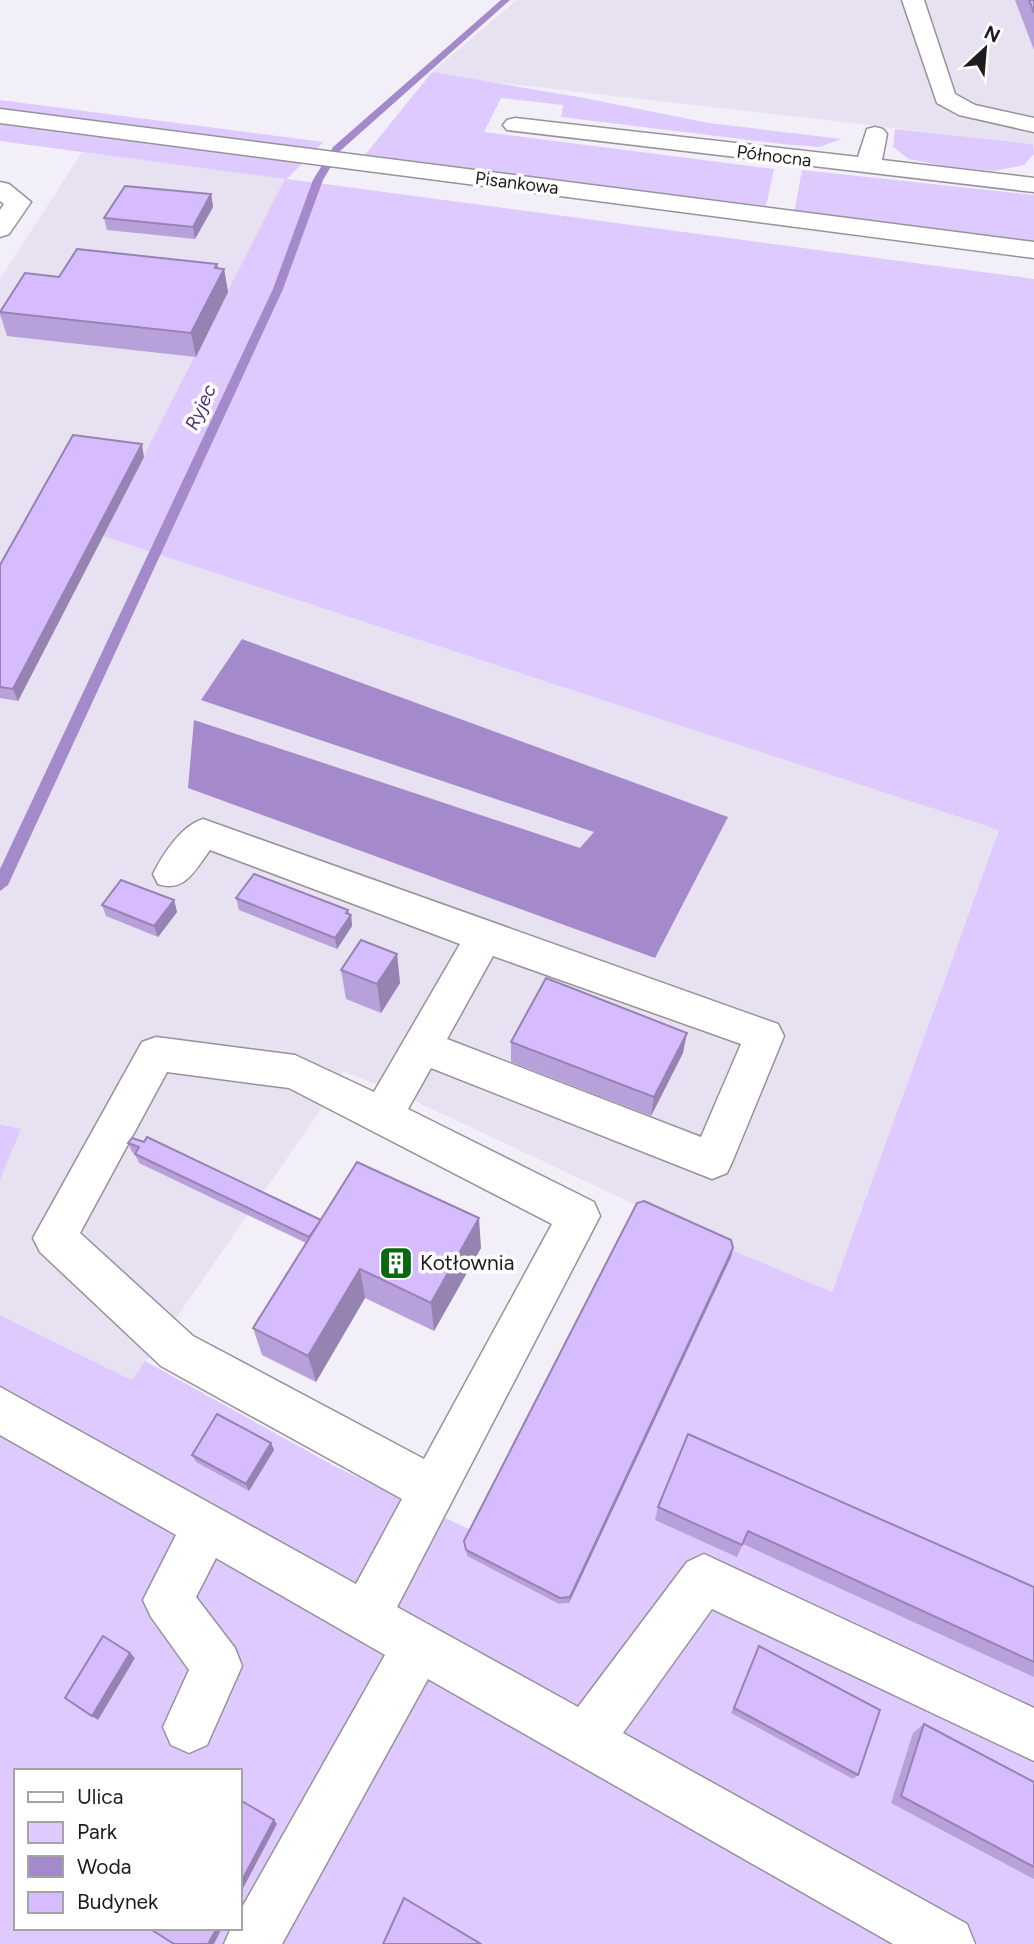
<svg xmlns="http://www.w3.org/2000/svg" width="1034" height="1944" viewBox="0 0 1034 1944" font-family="Figtree,sans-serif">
<rect width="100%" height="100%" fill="#f2eff8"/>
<g fill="#e7e1f1">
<path d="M 517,0 L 1034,0 L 1034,144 L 450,77 L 432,72 Z"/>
<path d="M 82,152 L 286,179 L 215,317 L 999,830 L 832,1293 L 729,1249 L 398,1093 L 342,1071 L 342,1079 L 133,1380 L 0,1315 L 0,1180 L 21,1129 L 0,1124 L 0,279 Z"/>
</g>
<g fill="#decafe" fill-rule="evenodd">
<path d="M 432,72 L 584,98 L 709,123 L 842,139 L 819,147 L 782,144 L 561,117 L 563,105 L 501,98 L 484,132 L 774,169 L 766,206 L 365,155 Z"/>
<path d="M 0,100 L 323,142 L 287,179 L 1034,279 L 1034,1944 L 0,1944 L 0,1315 L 132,1380 L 145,1361 L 338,1468 L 473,1531 L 464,1547 L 467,1556 L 559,1604 L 569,1603 L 731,1257 L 729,1249 L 832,1292 L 999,830 L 103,536 L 285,179 L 0,141 ZM 16,1771 L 240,1771 L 240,1928 L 16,1928 Z"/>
<path d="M 895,129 L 1033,144 L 1034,154 L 1024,165 L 994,171 L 944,166 L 909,159 L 893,147 Z"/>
<path d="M 802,170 L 1034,195 L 1034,243 L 794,213 Z"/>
<path d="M 0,1124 L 21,1129 L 0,1180 Z"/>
</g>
<path fill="#a48aca" d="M 242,639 L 728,817 L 655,958 L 188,788 L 194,720 L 580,848 L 594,832 L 201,700 Z"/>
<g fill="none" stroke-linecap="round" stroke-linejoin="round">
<path fill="#a48aca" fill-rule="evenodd" d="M 501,0 L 510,0 L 340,151 L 323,180 L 283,289 L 8,885 L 0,891 L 0,869 L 273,289 L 313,180 L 333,147 Z"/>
<g stroke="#95929a" stroke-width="3">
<g id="minor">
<path d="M 902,0 L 924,0 L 955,94 L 975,105 L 1034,118 L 1034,132 L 959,115 L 937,103 Z"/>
<path d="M 0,109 L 1034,242 L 1034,258 L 0,123 Z"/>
<path d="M 515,118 L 858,157 L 867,129 L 875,127 L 883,129 L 887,134 L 882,160 L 1034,178 L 1034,192 L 507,130 L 503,125 L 507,120 Z"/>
<path d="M 0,182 L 9,184 L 31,202 L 9,234 L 0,237 L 0,210 L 4,204 L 0,201 Z"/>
<path d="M 203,819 L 778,1024 L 784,1036 L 733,1160 L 727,1173 L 712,1179 L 431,1068 L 408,1109 L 594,1202 L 600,1216 L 397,1607 L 578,1707 L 687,1562 L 704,1554 L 1034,1708 L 1034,1761 L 712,1609 L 623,1733 L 967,1924 L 975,1944 L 893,1944 L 428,1679 L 282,1944 L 224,1944 L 231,1928 L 240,1928 L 240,1911 L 385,1655 L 216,1558 L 196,1597 L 235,1648 L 242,1666 L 207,1745 L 189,1753 L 171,1745 L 163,1727 L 189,1670 L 151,1617 L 143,1600 L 176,1535 L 0,1435 L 0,1387 L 356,1584 L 402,1499 L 161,1366 L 40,1252 L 33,1238 L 142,1042 L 156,1037 L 295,1055 L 374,1092 L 460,944 L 210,850 C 195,870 185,893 158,884 L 153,874 C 163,854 181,826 203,819 ZM 493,956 L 741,1044 L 701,1137 L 447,1039 ZM 167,1072 L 289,1088 L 552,1224 L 424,1459 L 193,1336 L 80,1233 Z"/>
</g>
</g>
<use href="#minor" fill="#fff" fill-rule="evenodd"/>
</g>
<g fill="#b8a1da">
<path d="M 1015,0 L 1034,0 L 1034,50 Z"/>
<path d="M 211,194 L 213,207 L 195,239 L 107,230 L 104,218 Z"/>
<path d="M 218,268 L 224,269 L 228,292 L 196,357 L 7,336 L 0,314 L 0,312 L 59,277 Z"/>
<path d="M 144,457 L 18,701 L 0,698 L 0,565 Z"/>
<path d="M 236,898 L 348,910 L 349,914 L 351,915 L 352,926 L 337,949 L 239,910 Z"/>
<path d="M 174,900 L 177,912 L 158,937 L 106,916 L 102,905 Z"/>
<path d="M 397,954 L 400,983 L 381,1013 L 346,999 L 341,970 Z"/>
<path d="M 511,1042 L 683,1053 L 651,1116 L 511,1062 Z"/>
<path d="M 128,1143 L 321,1220 L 481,1248 L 434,1331 L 365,1298 L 316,1382 L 262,1355 L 253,1328 L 306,1243 L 139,1163 L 135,1154 L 132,1152 Z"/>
<path d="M 733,1248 L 731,1257 L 569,1603 L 559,1604 L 467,1556 L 464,1541 Z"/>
<path d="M 271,1443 L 274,1450 L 249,1491 L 196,1462 L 192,1455 Z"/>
<path d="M 658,1507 L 1034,1587 L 1034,1677 L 743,1544 L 737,1557 L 655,1520 Z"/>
<path d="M 759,1646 L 858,1775 L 853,1779 L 731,1713 Z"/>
<path d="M 924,1724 L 1034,1782 L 1034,1879 L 891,1803 L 913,1733 Z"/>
</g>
<g fill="#9683b2">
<path d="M 211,194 L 213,207 L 195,239 L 193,227 Z"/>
<path d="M 217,264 L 220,278 L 224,269 L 228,292 L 196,357 L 191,333 Z"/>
<path d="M 142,444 L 144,457 L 18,701 L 13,689 Z"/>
<path d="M 174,900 L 177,912 L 158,937 L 154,926 Z"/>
<path d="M 348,910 L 349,917 L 351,915 L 352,926 L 337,949 L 335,938 Z"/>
<path d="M 397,954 L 400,983 L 381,1013 L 377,984 Z"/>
<path d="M 687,1033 L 683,1053 L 651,1116 L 654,1097 Z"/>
<path d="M 479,1218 L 481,1248 L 434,1331 L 431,1303 Z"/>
<path d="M 733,1248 L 731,1257 L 569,1603 L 570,1597 Z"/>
<path d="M 360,1269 L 365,1298 L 316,1382 L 308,1356 Z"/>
<path d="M 271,1443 L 274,1450 L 249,1491 L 246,1484 Z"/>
<path d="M 130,1653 L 135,1658 L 98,1720 L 92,1716 Z"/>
<path d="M 274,1820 L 277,1824 L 240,1894 L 240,1884 Z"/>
<path d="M 217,1928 L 222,1928 L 214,1944 L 208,1944 Z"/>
</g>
<g fill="#d6bbfe" stroke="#9683b2" stroke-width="2">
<path d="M 1029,0 L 1034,0 L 1034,13 Z"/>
<path d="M 125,186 L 211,194 L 193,227 L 104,218 Z"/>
<path d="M 77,249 L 217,264 L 215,268 L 224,269 L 191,333 L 0,312 L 25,273 L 59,277 Z"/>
<path d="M 73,435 L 142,444 L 13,689 L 0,687 L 0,565 Z"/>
<path d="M 254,874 L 348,910 L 346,913 L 351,915 L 335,938 L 236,898 Z"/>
<path d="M 121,880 L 174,900 L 154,926 L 102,905 Z"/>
<path d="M 361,940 L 397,954 L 377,984 L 341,970 Z"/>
<path d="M 546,978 L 687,1033 L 654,1097 L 511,1042 Z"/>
<path d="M 147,1137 L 321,1220 L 309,1237 L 135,1154 L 139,1147 L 128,1143 L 132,1138 L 144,1142 Z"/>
<path d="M 357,1162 L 479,1218 L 431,1303 L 360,1269 L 308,1356 L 253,1328 Z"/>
<path d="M 644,1201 L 731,1240 L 733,1248 L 570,1597 L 560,1598 L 466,1550 L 464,1541 L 637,1203 Z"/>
<path d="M 217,1414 L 271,1443 L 246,1484 L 192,1455 Z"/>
<path d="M 688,1434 L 1034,1587 L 1034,1662 L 748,1531 L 742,1545 L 658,1507 Z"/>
<path d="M 103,1636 L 130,1653 L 92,1716 L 65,1698 Z"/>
<path d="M 759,1646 L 880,1710 L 858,1775 L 734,1708 Z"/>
<path d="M 924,1724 L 1034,1782 L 1034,1867 L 901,1796 Z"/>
<path d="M 240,1800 L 274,1820 L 240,1884 Z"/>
<path d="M 404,1898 L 481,1944 L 383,1944 Z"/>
<path d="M 149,1928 L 217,1928 L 208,1944 L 174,1944 Z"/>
</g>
<defs>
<g id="building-square" transform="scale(1.75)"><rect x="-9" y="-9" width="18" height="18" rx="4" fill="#0a6811" stroke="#fff"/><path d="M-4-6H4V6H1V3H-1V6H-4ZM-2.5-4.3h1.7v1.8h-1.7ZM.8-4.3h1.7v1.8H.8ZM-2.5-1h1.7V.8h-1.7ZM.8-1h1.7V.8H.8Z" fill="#fff"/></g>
</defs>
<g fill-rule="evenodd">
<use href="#building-square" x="396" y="1263"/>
</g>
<g text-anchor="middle" stroke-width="7" stroke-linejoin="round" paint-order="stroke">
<g font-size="18" fill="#1c1b1e" stroke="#fff">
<text transform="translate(774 156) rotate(7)" y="6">Północna</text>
<text transform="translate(517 183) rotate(7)" y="6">Pisankowa</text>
</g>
<g font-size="19" font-style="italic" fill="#502c78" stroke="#fff">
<text transform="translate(200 407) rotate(-65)" y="7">Ryjec</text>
</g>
<g font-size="21" fill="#1c1b1e" stroke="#fff" text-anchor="start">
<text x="420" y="1270">Kotłownia</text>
</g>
</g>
<rect x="14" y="1769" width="228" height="161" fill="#ffffff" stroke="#a4a4a5" stroke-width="2"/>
<rect x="28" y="1792" width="35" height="10" fill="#ffffff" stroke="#a4a4a5" stroke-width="2"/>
<text x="77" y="1804" font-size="21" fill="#1c1b1e">Ulica</text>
<rect x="28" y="1822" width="35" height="21" fill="#decafe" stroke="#a4a4a5" stroke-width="2"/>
<text x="77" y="1839" font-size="21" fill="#1c1b1e">Park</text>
<rect x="28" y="1856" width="35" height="21" fill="#a48aca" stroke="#a4a4a5" stroke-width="2"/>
<text x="77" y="1874" font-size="21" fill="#1c1b1e">Woda</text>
<rect x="28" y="1892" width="35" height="21" fill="#d6bbfe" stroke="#a4a4a5" stroke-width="2"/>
<text x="77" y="1909" font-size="21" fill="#1c1b1e">Budynek</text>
<g transform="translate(985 49) rotate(26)" stroke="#ffffff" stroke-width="5" paint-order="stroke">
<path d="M0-5L12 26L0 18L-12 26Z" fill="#1c1b1e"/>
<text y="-10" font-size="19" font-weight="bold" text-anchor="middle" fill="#1c1b1e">N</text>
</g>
</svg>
